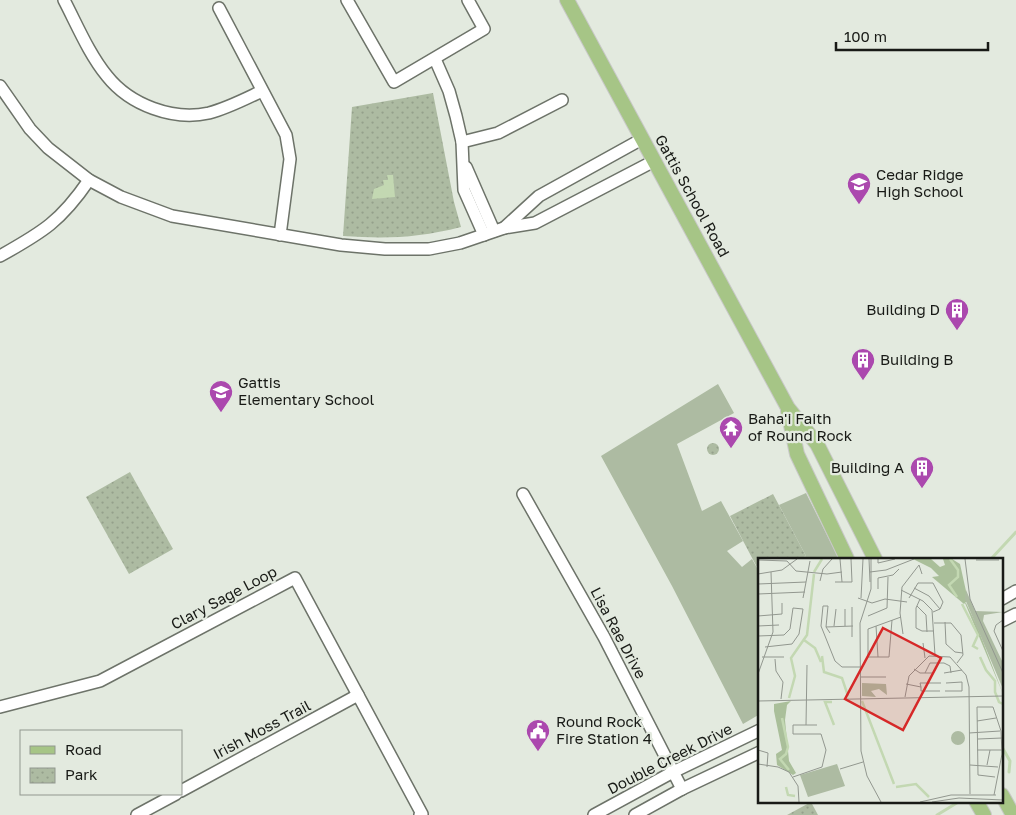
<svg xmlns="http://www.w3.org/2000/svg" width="1016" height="815" viewBox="0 0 1016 815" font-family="'Golos Text',sans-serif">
<defs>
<pattern id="park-dots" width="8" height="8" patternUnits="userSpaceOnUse" patternTransform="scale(1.25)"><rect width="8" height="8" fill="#adbba2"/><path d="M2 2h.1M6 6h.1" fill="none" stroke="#94a08b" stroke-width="1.8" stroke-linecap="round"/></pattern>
</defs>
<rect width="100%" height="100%" fill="#e3eadf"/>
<g fill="#adbba2">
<path d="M 718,384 L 734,413 L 677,444 L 702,511 L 721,501 L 743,541 L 727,551 L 742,567 L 752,559 L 760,573 L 760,714 L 743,724 L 672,586 L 601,456 Z"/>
<path d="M 806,493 L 839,559 L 800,559 L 806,556 L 779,505 Z"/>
</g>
<g fill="url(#park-dots)">
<path d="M 433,93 L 454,202 L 461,227 C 418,238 386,239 343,236 L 352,107 Z"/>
<circle cx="713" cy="449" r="6"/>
<path d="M 130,472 L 173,549 L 129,574 L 86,497 Z"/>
<path d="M 773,494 L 806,556 L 800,559 L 760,559 L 760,573 L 730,516 Z"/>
<path d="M 811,802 L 818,815 L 787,815 Z"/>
</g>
<path fill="#c3d8b2" d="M 387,175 L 393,175 L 395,197 L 372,199 L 374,189 L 384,185 L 383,180 L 388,180 Z"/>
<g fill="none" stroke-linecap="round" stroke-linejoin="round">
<g stroke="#c3d8b2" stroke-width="3">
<path d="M 991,559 L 1016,532"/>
<path d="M 1002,747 L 1010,761 L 1009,772"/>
<path d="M 937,815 L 960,801"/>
</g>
<g stroke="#6d7369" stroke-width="14">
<g id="minor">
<path d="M 64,0 C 77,25 89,54 107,76 C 130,105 173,121 209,113 C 228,108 245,99 262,91"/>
<path d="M 347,0 L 394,82 L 484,29 L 468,0"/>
<path d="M 219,8 L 286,135 L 290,159 L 280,235"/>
<path d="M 435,59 L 449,91 L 456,116 L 462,142 L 464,190 L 484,235"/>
<path d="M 0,86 L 30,129 L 48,148 L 89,180 L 121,197 L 172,216 L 341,245 L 385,249 L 429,249 L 460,243 L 504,228 L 535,223 L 654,161"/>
<path d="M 462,142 L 498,133 L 562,100"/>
<path d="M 466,167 L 494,231"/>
<path d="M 504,228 L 539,196 L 642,139"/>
<path d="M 0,256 C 43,232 61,221 89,180"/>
<path d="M 523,494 L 604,637 L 682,789"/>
<path d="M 1002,599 L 1016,591"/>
<path d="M 1002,621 L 1016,614"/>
<path d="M 0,707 L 100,681 L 295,578 L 422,814 L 420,815"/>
<path d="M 181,791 L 358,695"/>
<path d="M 137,815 L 176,794"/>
<path d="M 594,815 L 673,772 L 760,730"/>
<path d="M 635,815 L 682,789 L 760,752"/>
</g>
</g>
<g stroke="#c8c8c7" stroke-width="16">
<g id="major">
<path d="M 567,0 L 788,408 L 817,444 L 875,559"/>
<path d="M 788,411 L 797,454 L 847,559"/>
<path d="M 1002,795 L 1013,815"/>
<path d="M 976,801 L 984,815"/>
</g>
</g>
<use href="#minor" stroke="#fff" stroke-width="11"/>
<use href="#major" stroke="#a6c586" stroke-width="14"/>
</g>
<defs>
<g id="school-pin" transform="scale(1.25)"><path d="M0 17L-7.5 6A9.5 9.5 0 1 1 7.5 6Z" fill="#ab48ae" stroke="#e3eadf"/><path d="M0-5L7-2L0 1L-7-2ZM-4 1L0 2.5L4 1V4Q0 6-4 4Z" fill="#fff"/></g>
<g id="building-pin" transform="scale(1.25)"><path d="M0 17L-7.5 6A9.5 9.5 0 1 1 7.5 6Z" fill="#ab48ae" stroke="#e3eadf"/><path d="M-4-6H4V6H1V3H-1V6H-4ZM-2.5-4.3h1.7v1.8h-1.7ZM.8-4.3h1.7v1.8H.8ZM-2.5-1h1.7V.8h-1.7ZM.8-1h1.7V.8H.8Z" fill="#fff"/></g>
<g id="temple-pin" transform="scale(1.25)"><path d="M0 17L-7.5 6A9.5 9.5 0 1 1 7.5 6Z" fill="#ab48ae" stroke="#e3eadf"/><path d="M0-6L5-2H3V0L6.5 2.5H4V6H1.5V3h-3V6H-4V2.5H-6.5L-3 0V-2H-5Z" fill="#fff"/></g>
<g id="civic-pin" transform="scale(1.25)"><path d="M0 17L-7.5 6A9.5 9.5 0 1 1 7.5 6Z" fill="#ab48ae" stroke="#e3eadf"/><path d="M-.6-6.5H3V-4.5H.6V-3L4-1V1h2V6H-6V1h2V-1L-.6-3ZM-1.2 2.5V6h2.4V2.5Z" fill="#fff"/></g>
</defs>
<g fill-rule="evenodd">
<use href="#school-pin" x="859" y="184"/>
<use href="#building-pin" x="957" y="310"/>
<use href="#building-pin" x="863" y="360"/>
<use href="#school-pin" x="221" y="392"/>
<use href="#temple-pin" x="731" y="428"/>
<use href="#building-pin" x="922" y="468"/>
<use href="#civic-pin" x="538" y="731"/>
</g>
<g text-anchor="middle" stroke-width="4.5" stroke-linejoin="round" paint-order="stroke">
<g font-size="15" fill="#181a16" stroke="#e3eadf" text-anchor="start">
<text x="876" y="180">Cedar Ridge<tspan x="876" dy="17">High School</tspan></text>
<text x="940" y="315" text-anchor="end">Building D</text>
<text x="880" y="365">Building B</text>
<text x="238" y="388">Gattis<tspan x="238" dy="17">Elementary School</tspan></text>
<text x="748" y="424">Baha'i Faith<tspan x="748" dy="17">of Round Rock</tspan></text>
<text x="904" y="473" text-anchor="end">Building A</text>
<text x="556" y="727">Round Rock<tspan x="556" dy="17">Fire Station 4</tspan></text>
</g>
<g font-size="15" fill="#181a16" stroke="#e3eadf">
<text transform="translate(692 196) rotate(61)" y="5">Gattis School Road</text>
<text transform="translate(224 598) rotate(-28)" y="5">Clary Sage Loop</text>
<text transform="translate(618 633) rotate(62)" y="5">Lisa Rae Drive</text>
<text transform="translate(262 730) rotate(-28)" y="5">Irish Moss Trail</text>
<text transform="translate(670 759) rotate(-27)" y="5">Double Creek Drive</text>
</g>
</g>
<g transform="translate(758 558)">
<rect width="245" height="245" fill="#e3eadf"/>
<path d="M 104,125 L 128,126 L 129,137 L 121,131 L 113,133 L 118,139 L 104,138 ZM193 180a7 7 0 1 1 14 0a7 7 0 1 1-14 0ZM 79,206 L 87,228 L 50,239 L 42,217 Z" fill="#adbba2"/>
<path d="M 155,1 L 173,1 L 182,9 L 187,7 L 185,1 L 194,1 L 202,6 L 210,42 L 206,46 L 174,19 L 181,18 L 173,10 ZM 207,45 L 208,45 L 219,68 L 245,136 ZM 33,143 L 29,147 L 27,162 L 31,203 L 38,215 L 35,217 L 19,207 L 18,196 L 24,192 L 16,153 L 16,146 Z" fill="#aabf9a"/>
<path d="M 208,32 L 217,53 L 245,54 L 226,57 L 225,63 L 245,105 L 245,131 L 207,41 Z" fill="#adbba2"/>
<path fill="none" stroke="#c3d8b2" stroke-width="2.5" d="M 192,1 L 200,12 L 200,19 L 191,27 L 199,39M 56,14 L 64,1M 204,46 L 220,77 L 215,88 L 220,91M 46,82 L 57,90 L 63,104M 64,98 L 66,114 L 84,120 L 90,138M 222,99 L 228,112 L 237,123 L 237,134 L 241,144 L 245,146M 31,140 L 37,118 L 33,100 L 49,77 L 56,16M 104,143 L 136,226M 74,144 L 67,144 L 76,167M 24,160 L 30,189 L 28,196 L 22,201 L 31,212M 28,229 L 30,237 L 37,238M 138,229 L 158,226 L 171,239"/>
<path fill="none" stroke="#92978f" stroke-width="1" d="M 82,1 L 84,24M 111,1 L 112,24M 113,1 L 113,31 L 102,65 L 103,193 L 109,218 L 123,244M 120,1 L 120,5 L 137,1M 207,1 L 212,41 L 245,115M 0,2 L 29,3 L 38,13 L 69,16 L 84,14M 218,2 L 241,2M 112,14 L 128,12 L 156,1M 0,16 L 24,12 L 39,1M 62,23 L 65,11 L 74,1M 77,24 L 94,24 L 93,1M 0,26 L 48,24M 156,30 L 171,38 L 182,51M 120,31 L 120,20 L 135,17 L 141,11M 143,32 L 165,43 L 174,52 L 177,97M 0,36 L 47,34M 45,40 L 52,3M 100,40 L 114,45 L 127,41 L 149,44M 103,40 L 105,1M 151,40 L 160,25 L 175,25 L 185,44 L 182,51 L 175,54M 162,41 L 158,50 L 158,70 L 164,73 L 176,73M 159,48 L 168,57 L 169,74M 87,51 L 87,68M 0,58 L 24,56 L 24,45M 110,58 L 129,50 L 130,19M 134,62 L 131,99 L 110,99 L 110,71 L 143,59M 245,62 L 238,67 L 236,73 L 245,93M 187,64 L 188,86 L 197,94 L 205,95M 176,65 L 193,65 L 203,77 L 205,97 L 199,105M 0,68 L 21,67M 76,68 L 78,51M 118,68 L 120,99M 68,69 L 70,48 L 65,48 L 63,68 L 77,103 L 84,109 L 103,109M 72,75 L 68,69 L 95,68M 145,76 L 142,55 L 144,29 L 161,7 L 164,16M 0,78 L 26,77 L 32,71 L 35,50 L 45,51 L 41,76 L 34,86 L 7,89M 94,79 L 94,49M 165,85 L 167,100M 4,99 L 26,99M 17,101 L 18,113 L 25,124 L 23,141M 156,111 L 162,115 L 174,115M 167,115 L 172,105 L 186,105 L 192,108 L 193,115M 186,115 L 204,112M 0,116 L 15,74 L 13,14M 103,119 L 128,119M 188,125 L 204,124 L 204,129M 148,126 L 163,129M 163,129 L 163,133 L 182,133M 163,129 L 162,125 L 183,125M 187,133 L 204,133 L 204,129M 147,139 L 151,118 L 171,98 L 192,99 L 208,117 L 211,129 L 212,236M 0,143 L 245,138M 219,163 L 238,160M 48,167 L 49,107M 211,175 L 242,173M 220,181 L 244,180M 0,192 L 10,195 L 9,209M 219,192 L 244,192M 0,206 L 20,209 L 31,214 L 40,228 L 41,244M 212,207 L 240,209M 229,207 L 232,192M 82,211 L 105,204M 35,219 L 64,209 L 68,192 L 63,176 L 35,176 L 35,167 L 59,167M 236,237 L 244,196 L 243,173 L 235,149 L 219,149 L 220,217 L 237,219M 162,244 L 193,237 L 238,237M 174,244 L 201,240 L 245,242"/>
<path fill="#d62828" fill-opacity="0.15" stroke="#d62828" stroke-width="2.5" d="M 125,70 L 183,100 L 145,172 L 87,141 Z"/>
<rect width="245" height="245" fill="none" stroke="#181a16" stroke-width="2.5"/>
</g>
<rect x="20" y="730" width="162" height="65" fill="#e3eadf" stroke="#92978f"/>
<rect x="30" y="746" width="25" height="8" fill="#a6c586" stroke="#92978f"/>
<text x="65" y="755" font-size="15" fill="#181a16">Road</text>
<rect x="30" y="768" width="25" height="15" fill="url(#park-dots)" stroke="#92978f"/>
<text x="65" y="780" font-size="15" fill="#181a16">Park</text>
<path d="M836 42v8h152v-8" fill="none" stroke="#181a16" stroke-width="2.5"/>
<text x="844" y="42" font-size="15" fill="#181a16" stroke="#e3eadf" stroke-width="4" paint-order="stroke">100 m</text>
</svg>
